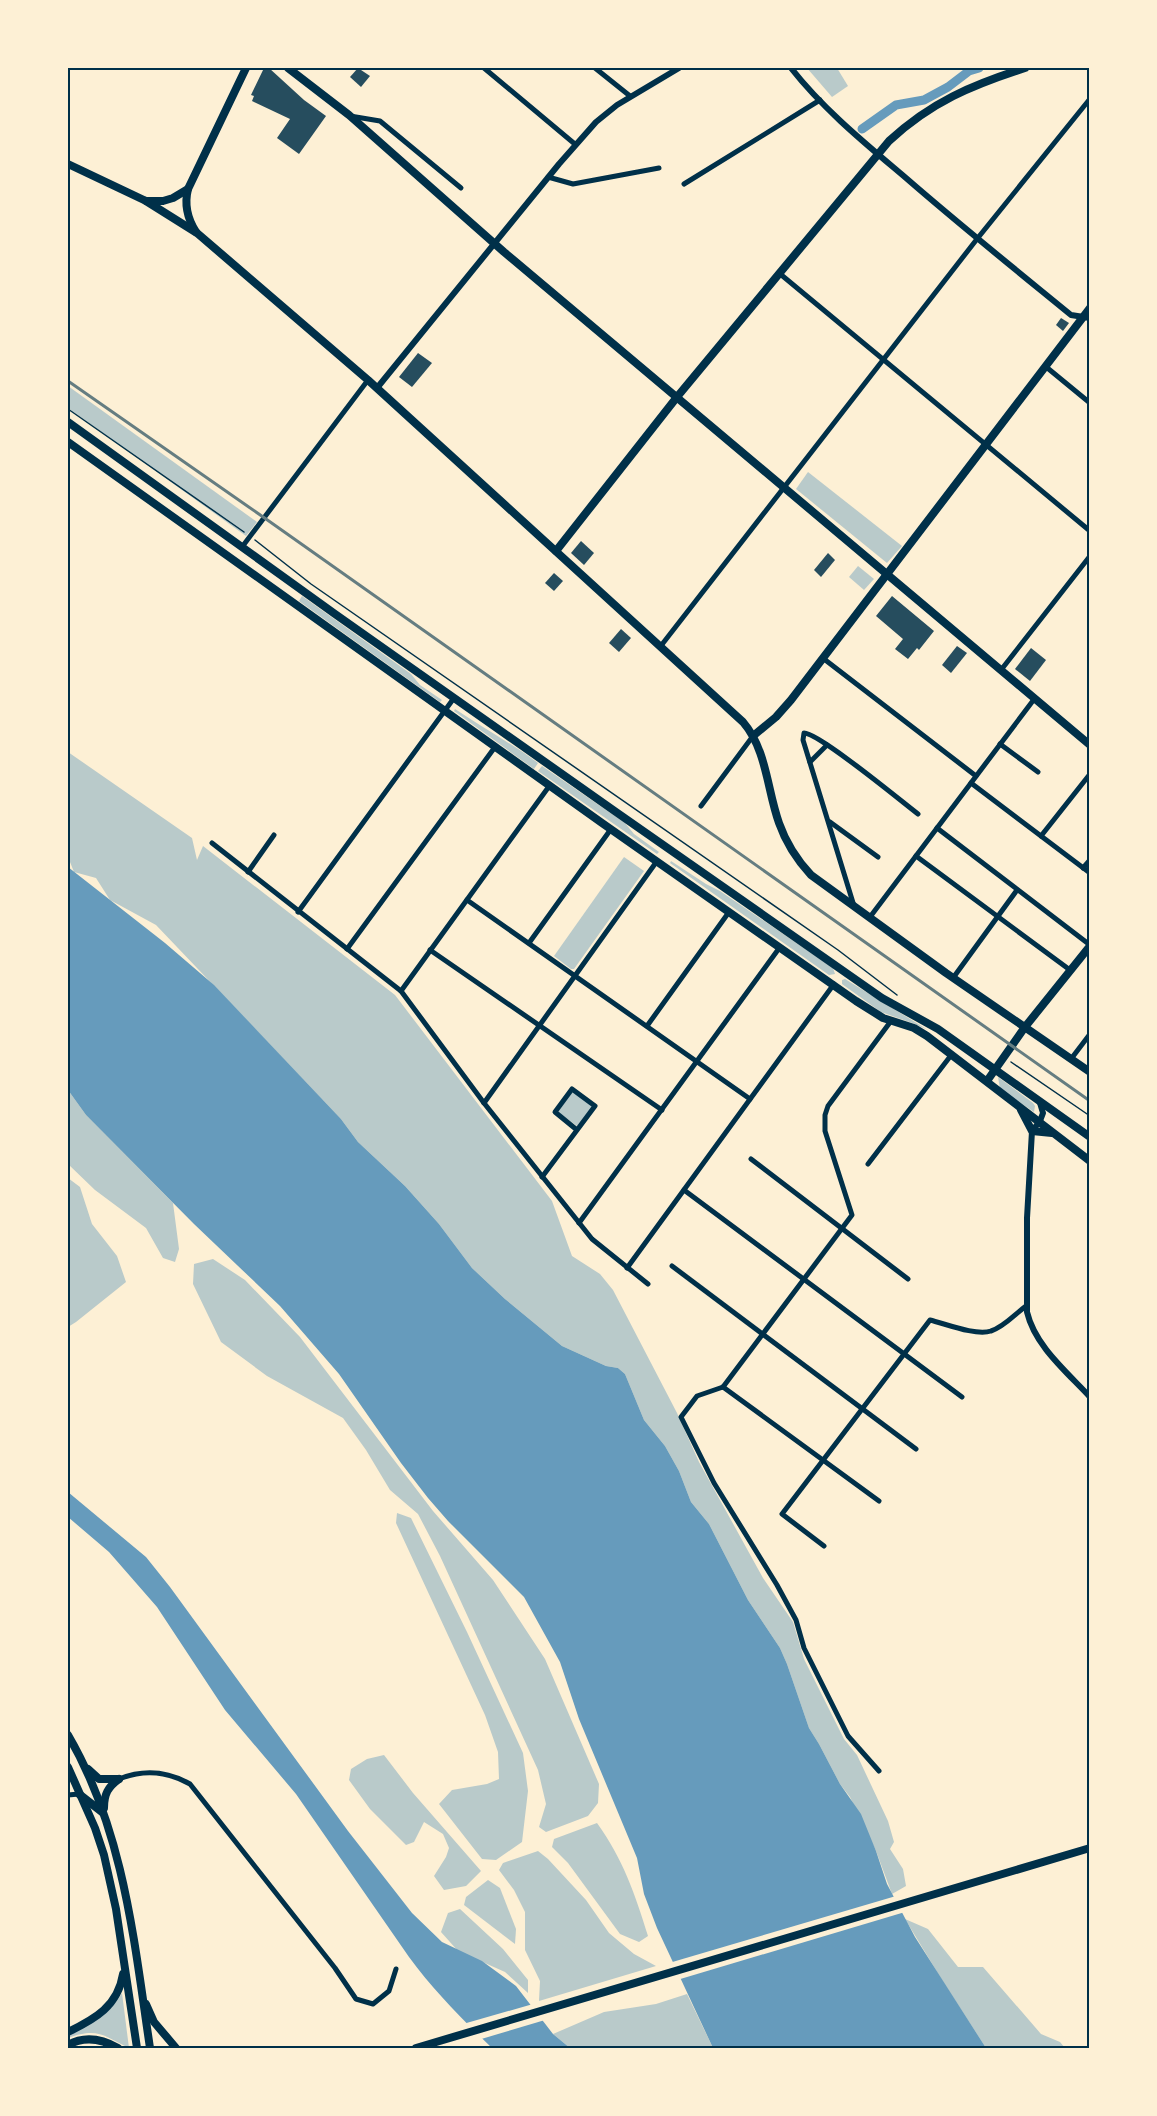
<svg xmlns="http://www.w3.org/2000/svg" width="1157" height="2116" viewBox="0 0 1157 2116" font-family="'Source Serif 4',serif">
<rect width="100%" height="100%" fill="#fdf0d5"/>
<g fill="#b9caca">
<path d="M 807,68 L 837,68 L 848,86 L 832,97 Z"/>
<path d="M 68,386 L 257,522 L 246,536 L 68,408 Z"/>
<path d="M 808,472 L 902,546 L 887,563 L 796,489 Z"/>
<path d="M 858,566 L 874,579 L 864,590 L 849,577 Z"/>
<path d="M 302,596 L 411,674 L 420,685 L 442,700 L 440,702 L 299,601 Z"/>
<path d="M 455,709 C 483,728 511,743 538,763 L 534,769 L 454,711 Z"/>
<path d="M 68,752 L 192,838 L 197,860 L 203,846 L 395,995 L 552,1201 L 572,1256 L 600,1274 L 613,1290 L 677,1413 L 699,1462 L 763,1578 L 793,1622 L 804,1659 L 844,1739 L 857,1755 L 888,1821 L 894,1842 L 890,1849 L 903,1869 L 906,1886 L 892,1894 L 876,1851 L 850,1797 L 840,1784 L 819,1744 L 809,1728 L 787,1664 L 780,1648 L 748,1600 L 709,1524 L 691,1502 L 679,1471 L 665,1446 L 644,1420 L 625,1374 L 618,1368 L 606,1366 L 562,1346 L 505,1299 L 472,1268 L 439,1224 L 405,1186 L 358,1142 L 341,1119 L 156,925 L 110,900 L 96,878 L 74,872 L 68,857 Z"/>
<path d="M 542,766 L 625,823 L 634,834 L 659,852 L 657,854 L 538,771 Z"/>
<path d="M 624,857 L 644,871 L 574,969 L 571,969 L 554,956 Z"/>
<path d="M 671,861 L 706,884 L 720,891 L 833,968 L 835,974 L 829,975 L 670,863 Z"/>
<path d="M 845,979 L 928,1030 L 915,1024 L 881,1012 L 842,984 L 842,980 Z"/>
<path d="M 998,1077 L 1033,1103 L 1035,1106 L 1034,1112 L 1000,1089 Z"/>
<path d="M 68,1090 L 86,1115 L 173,1203 L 179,1249 L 175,1262 L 163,1258 L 146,1228 L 95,1190 L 68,1164 Z"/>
<path d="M 572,1092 L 593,1106 L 577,1126 L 558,1112 Z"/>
<path d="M 68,1178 L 80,1187 L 92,1224 L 117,1256 L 126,1282 L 76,1322 L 68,1327 Z"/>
<path d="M 213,1259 L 245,1280 L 300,1337 L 433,1511 L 493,1580 L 545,1659 L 599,1784 L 598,1803 L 588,1816 L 546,1832 L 539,1827 L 546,1804 L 538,1770 L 440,1556 L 418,1514 L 390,1490 L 366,1450 L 343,1418 L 267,1376 L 221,1342 L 193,1284 L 194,1264 Z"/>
<path d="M 397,1513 L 411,1518 L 467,1632 L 523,1753 L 528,1791 L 522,1842 L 496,1860 L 482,1859 L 439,1804 L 452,1790 L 487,1784 L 499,1779 L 498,1752 L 485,1715 L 396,1523 Z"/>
<path d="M 384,1755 L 413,1793 L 481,1871 L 466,1886 L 444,1890 L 434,1876 L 446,1857 L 449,1848 L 443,1834 L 424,1822 L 414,1842 L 406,1845 L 370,1809 L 349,1780 L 351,1769 L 367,1759 Z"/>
<path d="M 597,1823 C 623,1859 635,1894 648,1936 L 639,1942 L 620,1934 L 568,1863 L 552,1847 L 554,1839 Z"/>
<path d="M 538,1851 L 548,1859 L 586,1900 L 609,1933 L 634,1954 L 656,1966 L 539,2001 L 540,1981 L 525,1950 L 525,1912 L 514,1890 L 499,1870 L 503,1863 Z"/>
<path d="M 488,1880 L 500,1888 L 516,1929 L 515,1944 L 464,1905 L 466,1897 Z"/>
<path d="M 460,1909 L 503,1949 L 528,1980 L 528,1993 L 505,1972 L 458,1951 L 441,1932 L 448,1913 Z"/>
<path d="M 905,1919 L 928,1929 L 958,1967 L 983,1967 L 1041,2034 L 1060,2042 L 1065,2048 L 986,2048 L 942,1980 Z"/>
<path d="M 122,1993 L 129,2048 C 104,2036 98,2027 68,2038 L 68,2034 C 91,2024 109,2015 122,1993 Z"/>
<path d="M 687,1994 L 713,2048 L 570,2048 L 553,2034 L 604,2012 L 656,2004 Z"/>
</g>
<g fill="#669bbc">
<path d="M 68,867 L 165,943 L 214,985 L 341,1119 L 358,1142 L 405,1186 L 439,1224 L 472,1268 L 505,1299 L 562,1346 L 606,1366 L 618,1368 L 625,1374 L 644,1420 L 665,1446 L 679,1471 L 691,1502 L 709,1524 L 748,1600 L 780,1648 L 787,1664 L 809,1728 L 819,1744 L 840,1784 L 861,1814 L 876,1851 L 887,1884 L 915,1937 L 986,2048 L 713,2048 L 657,1928 L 644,1894 L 637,1858 L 579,1719 L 560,1662 L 524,1597 L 448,1521 L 428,1498 L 401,1463 L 339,1374 L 280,1306 L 194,1224 L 86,1115 L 68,1090 Z"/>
<path d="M 68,1492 L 146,1557 L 170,1587 L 348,1831 L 412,1913 L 442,1942 L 482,1961 L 516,1986 L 553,2034 L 570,2048 L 492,2048 C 462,2019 434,1991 409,1957 L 296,1794 L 225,1710 L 157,1607 L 109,1552 L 68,1517 Z"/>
</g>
<g fill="#fdf0d5">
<path d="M 896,1896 L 905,1912 L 677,1980 L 669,1963 Z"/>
<path d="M 533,2004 L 545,2020 L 478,2040 L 463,2024 Z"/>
</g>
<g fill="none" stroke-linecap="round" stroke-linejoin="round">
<path stroke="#669bbc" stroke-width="9" d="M 862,129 L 896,105 L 924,100 L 948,87 L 969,71 L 979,68"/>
</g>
<g fill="#264d5e">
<path d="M 264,68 L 269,68 L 304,100 L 326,116 L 299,154 L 277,138 L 290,119 L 252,101 L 254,96 L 251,95 Z"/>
<path d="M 358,68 L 370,76 L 361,87 L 350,77 Z"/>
<path d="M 1061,318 L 1069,323 L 1063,331 L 1056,325 Z"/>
<path d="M 418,353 L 432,363 L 412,387 L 399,377 Z"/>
<path d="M 581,541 L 594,553 L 584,565 L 571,553 Z"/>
<path d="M 828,553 L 835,560 L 821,577 L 814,570 Z"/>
<path d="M 554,573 L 563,581 L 554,591 L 545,583 Z"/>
<path d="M 892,596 L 934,631 L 919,650 L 917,648 L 908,659 L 895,649 L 903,639 L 876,616 Z"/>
<path d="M 621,629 L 631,638 L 619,652 L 609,643 Z"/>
<path d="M 957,646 L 967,653 L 951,673 L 942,665 Z"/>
<path d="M 1031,648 L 1046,660 L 1030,681 L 1015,669 Z"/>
</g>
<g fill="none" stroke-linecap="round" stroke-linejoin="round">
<g stroke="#003049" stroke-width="1.5">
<path d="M 68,409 L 244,532"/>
<path d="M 255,540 L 311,584 L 838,950 L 897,995"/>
<path d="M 1011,1062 L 1090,1116"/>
</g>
<g stroke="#003049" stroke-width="5">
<path d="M 484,68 L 576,145"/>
<path d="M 595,68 L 630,96"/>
<path d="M 350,116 L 380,121 L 461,188"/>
<path d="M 548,177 L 573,184 L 659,168"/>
<path d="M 684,184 L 820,100"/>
<path d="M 779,273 L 1090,531"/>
<path d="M 1045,366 L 1090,403"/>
<path d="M 242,547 L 368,380"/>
<path d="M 660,647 L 977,239 L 1089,100"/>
<path d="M 824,659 L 976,776"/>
<path d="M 1001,670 L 1090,556"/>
<path d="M 1000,744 L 1038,772"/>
<path d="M 810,762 L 827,745"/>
<path d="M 971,783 L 1090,873"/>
<path d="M 701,806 L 753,736"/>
<path d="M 830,822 L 878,857"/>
<path d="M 937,828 L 1090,945"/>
<path d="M 1041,836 L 1090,774"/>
<path d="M 212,843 L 401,991 L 484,1103 L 592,1239 L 648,1284"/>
<path d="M 916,856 L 1070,970"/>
<path d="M 1083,868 L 1090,860"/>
<path d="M 248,872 L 274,835"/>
<path d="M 467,900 L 750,1099"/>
<path d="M 854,906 L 803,740 L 804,733 C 819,733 901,801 918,814"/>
<path d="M 298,912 L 454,698"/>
<path d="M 870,917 L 1035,698"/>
<path d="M 529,943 L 611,829"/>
<path d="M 347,949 L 495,747"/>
<path d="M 430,950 L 662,1110"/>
<path d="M 953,978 L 1017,890"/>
<path d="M 401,991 L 550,785"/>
<path d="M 647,1026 L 729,912"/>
<path d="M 1071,1059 L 1090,1034"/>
<path d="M 484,1103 L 657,861"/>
<path d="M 751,1159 L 908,1279"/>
<path d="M 868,1164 L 952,1054"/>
<path d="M 542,1177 L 595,1106 L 572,1089 L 555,1112 L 577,1130"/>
<path d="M 684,1190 L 962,1397"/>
<path d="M 579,1223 L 780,947"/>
<path d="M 672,1266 L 916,1449"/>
<path d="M 627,1268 L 834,984"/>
<path d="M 723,1387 L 697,1396 L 681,1417 L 714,1483 L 777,1585 L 796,1620 L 804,1648 L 848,1736 L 879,1771"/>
<path d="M 723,1387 L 852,1215 L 825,1131 L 825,1115 L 828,1106 L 891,1021"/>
<path d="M 723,1387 L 879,1501"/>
<path d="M 824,1546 L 782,1514 L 930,1320 C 946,1324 976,1336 991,1331 C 1004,1327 1015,1314 1026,1306"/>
<path d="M 119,1779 C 144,1769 167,1771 190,1784 L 335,1968 L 356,1999 L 373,2004 L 389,1991 L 396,1969"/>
<path d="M 68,1795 L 79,1794"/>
</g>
<g stroke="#003049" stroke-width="6">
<path d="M 791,68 C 824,110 866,144 906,178 C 960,225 1016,270 1071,315 L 1090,318"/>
<path d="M 377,388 L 559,164 L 596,122 L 617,105 L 679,68"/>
<path d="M 1040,1103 L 1043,1113 L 1040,1121 L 1032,1131 L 1027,1218 L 1027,1312 C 1035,1346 1067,1372 1090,1397"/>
</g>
<g stroke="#003049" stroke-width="8">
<path d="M 288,68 L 349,115 L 504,252 L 1090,745"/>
<path d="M 188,189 C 184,205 187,218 196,232"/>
<path d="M 146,201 L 197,233 L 368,380 L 743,722 C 767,750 767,790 779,823 C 786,843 797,860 811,875 L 946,973 L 1090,1072"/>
<path d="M 556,551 L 677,397 L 889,141 C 931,102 972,85 1025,68"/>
<path d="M 753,736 L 776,717 L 791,700 L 1090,308"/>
<path d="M 987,1081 L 1025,1027 L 1090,946"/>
</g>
<g stroke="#003049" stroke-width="8">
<path d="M 68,164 L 146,201 L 163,201 L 173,198 L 188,189 L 246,68"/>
<path d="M 68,422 L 335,614 L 616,812 L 882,998 L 938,1029 L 1090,1137"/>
<path d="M 68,442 L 602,823 L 856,1001 L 883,1018 L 914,1028 L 927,1036 L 1090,1161"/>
<path d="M 1021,1110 L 1032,1131 L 1052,1133"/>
<path d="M 68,1735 C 124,1831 134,1941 150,2048"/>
<path d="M 68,1767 L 95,1828 L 104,1855 L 116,1909 L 137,2048"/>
<path d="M 88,1769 L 99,1779 L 119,1779"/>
<path d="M 79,1794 L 102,1812"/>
<path d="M 104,1808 C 104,1794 108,1787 119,1779"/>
<path d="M 146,2004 L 154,2022 L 176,2048"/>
<path d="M 68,2032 C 95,2019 118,2006 123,1974"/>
<path d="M 68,2045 C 84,2036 102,2039 118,2048"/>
<path d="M 416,2048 L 1090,1848"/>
</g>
<path stroke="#657d81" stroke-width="3" d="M 68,381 L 266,519 L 1090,1101"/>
</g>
<rect width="1157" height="2116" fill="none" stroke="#fdf0d5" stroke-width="138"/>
<rect x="69" y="69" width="1019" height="1978" fill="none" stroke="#003049" stroke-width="2"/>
</svg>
